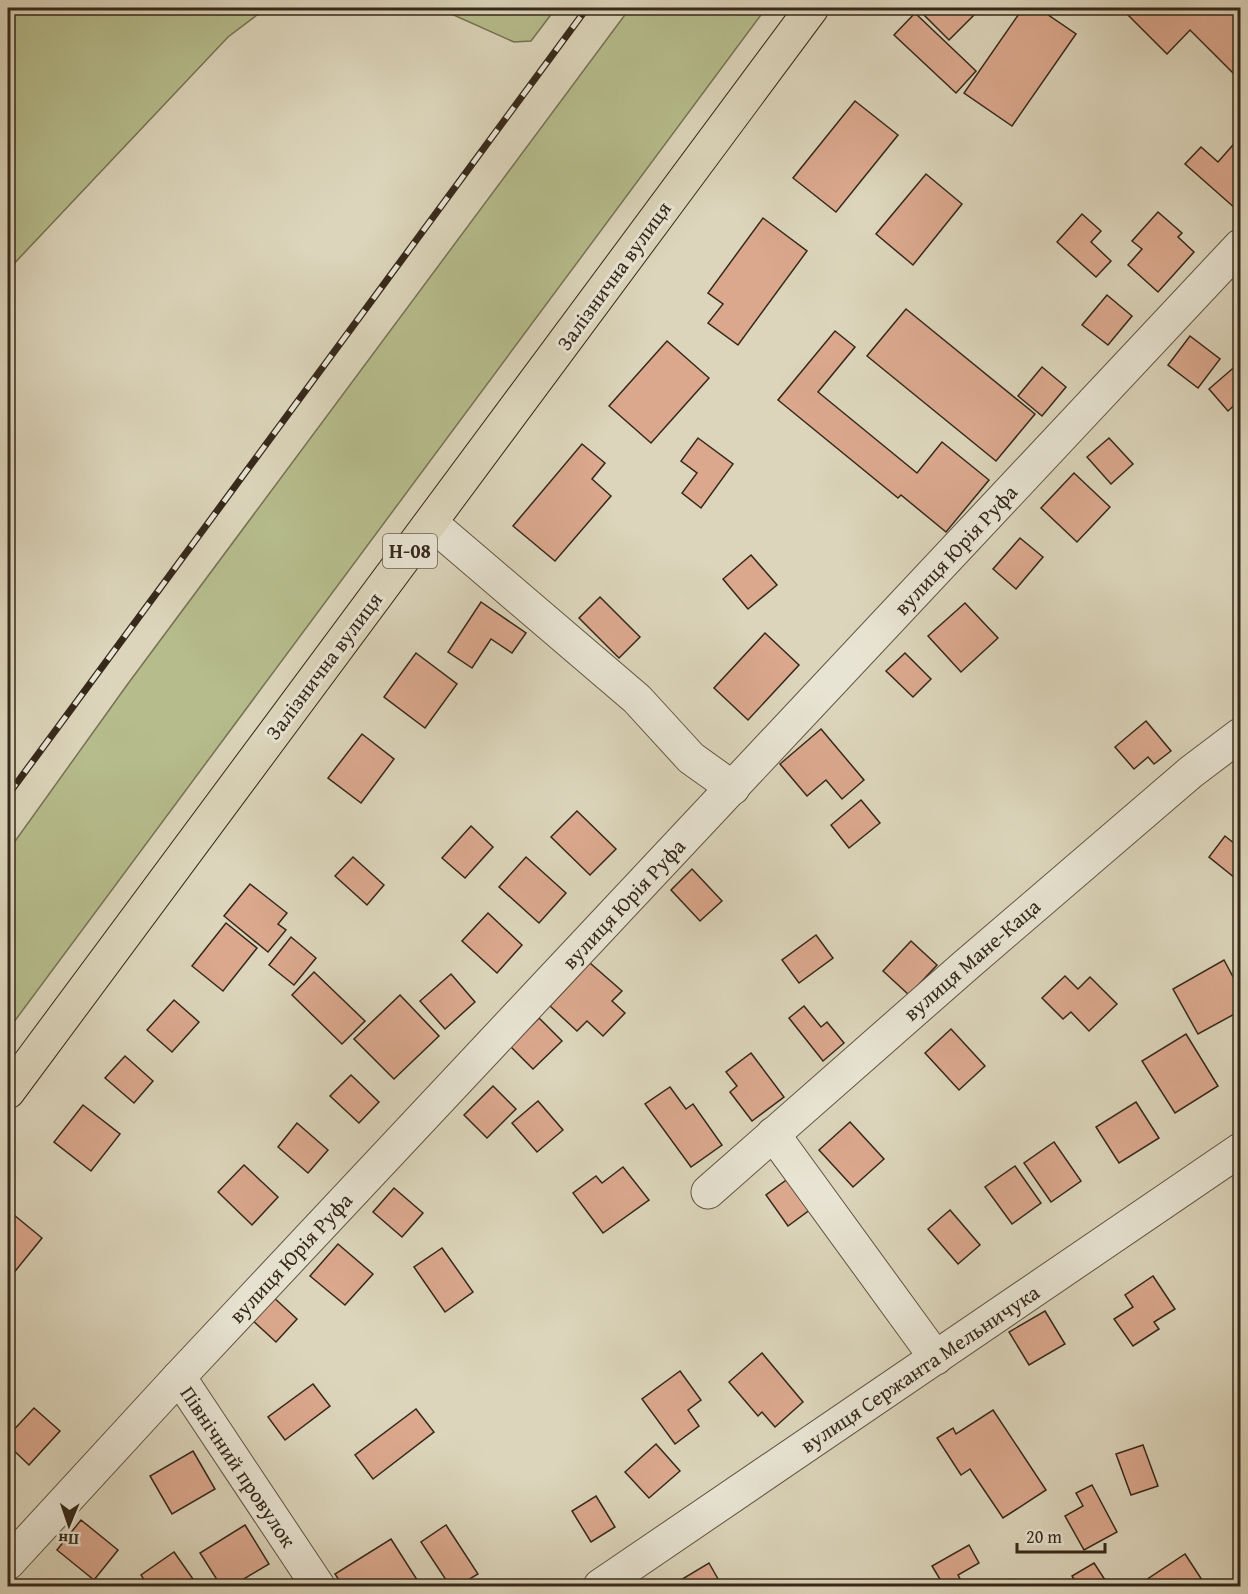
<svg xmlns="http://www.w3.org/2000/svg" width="1248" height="1594" viewBox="0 0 1248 1594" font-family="'Gentium Book Plus',serif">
<rect width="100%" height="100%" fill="#dcd5bb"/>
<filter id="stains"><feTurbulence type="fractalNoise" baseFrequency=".00333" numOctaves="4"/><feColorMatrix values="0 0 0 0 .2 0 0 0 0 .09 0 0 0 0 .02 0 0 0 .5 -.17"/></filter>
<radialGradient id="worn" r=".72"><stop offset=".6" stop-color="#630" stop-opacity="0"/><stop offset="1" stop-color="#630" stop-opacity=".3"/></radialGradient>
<g fill="#b6bc8c" stroke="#767253" stroke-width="1.5">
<path d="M 8,8 L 288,8 L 257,15 L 228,37 L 8,270 Z"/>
<path d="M 438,8 L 556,8 L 531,41 L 514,42 Z"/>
<path d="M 630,8 L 766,8 L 8,1030 L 8,851 L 127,685 Z"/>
</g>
<g fill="#dba88e" stroke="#36291a" stroke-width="1.5">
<path d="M 917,8 L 981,8 L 949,40 Z"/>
<path d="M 1023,8 L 1038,8 L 1076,34 L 1012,126 L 964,93 Z"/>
<path d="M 1121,8 L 1240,8 L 1240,80 L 1190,30 L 1167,54 Z"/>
<path d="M 915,13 L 976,71 L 956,93 L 894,35 Z"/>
<path d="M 855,101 L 898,135 L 836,212 L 793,178 Z"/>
<path d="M 1240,137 L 1240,204 L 1236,209 L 1185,164 L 1201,147 L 1218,162 Z"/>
<path d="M 926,174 L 962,204 L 913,265 L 876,234 Z"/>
<path d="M 1158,212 L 1182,233 L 1178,237 L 1194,252 L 1158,292 L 1128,265 L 1142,249 L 1132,241 Z"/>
<path d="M 1082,214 L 1101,231 L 1091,242 L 1111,261 L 1096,277 L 1057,242 Z"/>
<path d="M 763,218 L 807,251 L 738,345 L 708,323 L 723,304 L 708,293 Z"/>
<path d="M 1107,295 L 1132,316 L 1108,345 L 1082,325 Z"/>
<path d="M 906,309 L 1035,414 L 996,461 L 867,356 Z"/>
<path d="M 835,331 L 855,347 L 818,392 L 917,473 L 942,442 L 989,480 L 946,532 L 901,495 L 898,498 L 778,400 Z"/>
<path d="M 1190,336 L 1220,359 L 1198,388 L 1168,365 Z"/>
<path d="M 667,341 L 709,378 L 651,443 L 609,406 Z"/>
<path d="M 1239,363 L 1240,400 L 1228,411 L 1209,389 Z"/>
<path d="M 1042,367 L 1066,387 L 1042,416 L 1018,396 Z"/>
<path d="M 698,438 L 733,464 L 701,508 L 682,493 L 697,473 L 681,461 Z"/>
<path d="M 1109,438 L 1133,464 L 1111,484 L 1087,457 Z"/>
<path d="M 582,444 L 605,463 L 592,479 L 611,496 L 555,561 L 513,526 Z"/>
<path d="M 1074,473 L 1110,507 L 1077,542 L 1041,508 Z"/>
<path d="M 1020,538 L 1043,557 L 1016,589 L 993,569 Z"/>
<path d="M 751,555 L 777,585 L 748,609 L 723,579 Z"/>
<path d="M 600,597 L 640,637 L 619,658 L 579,618 Z"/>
<path d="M 481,602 L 526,633 L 512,653 L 491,639 L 472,668 L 448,652 Z"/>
<path d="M 965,603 L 998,638 L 961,672 L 928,636 Z"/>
<path d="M 765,633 L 799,665 L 748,720 L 714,688 Z"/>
<path d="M 416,653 L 457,684 L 425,728 L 384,697 Z"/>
<path d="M 905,653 L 931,679 L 913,697 L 886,671 Z"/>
<path d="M 1146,721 L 1171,751 L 1154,764 L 1148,757 L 1134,769 L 1115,747 Z"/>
<path d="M 821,729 L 864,780 L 842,799 L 826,780 L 807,796 L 780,764 Z"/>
<path d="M 362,734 L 394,759 L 361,803 L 328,778 Z"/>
<path d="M 861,800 L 880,823 L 849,848 L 831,825 Z"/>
<path d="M 577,811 L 616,849 L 590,875 L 551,837 Z"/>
<path d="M 471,826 L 493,847 L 465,878 L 442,858 Z"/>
<path d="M 1225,836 L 1240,848 L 1240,882 L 1209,857 Z"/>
<path d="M 353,857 L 384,885 L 367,905 L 335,876 Z"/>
<path d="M 526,857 L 566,893 L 539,923 L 499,887 Z"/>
<path d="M 692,869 L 722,901 L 700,921 L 671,890 Z"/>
<path d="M 250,884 L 287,913 L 278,924 L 286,930 L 268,952 L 224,916 Z"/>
<path d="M 488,913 L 522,945 L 497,973 L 462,941 Z"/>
<path d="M 226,923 L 257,948 L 223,991 L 192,966 Z"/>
<path d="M 816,935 L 833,958 L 799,983 L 782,960 Z"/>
<path d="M 291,937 L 316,958 L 294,985 L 269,965 Z"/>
<path d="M 911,941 L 937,965 L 909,995 L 883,971 Z"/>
<path d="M 1224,960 L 1240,990 L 1240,1011 L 1198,1034 L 1173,989 Z"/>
<path d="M 590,963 L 622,991 L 612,1001 L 625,1013 L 603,1036 L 587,1021 L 577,1031 L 550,1006 Z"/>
<path d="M 314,972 L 365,1021 L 342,1044 L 292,995 Z"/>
<path d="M 451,974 L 475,1002 L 445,1029 L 420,1001 Z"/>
<path d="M 1065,976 L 1078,989 L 1090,977 L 1117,1004 L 1089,1031 L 1071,1012 L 1063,1019 L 1042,998 Z"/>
<path d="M 400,995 L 439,1036 L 394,1079 L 354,1039 Z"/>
<path d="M 174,1000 L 199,1022 L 172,1052 L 147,1030 Z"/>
<path d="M 804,1006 L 821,1027 L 827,1022 L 844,1043 L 823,1061 L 789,1018 Z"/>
<path d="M 539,1018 L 562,1041 L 533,1069 L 511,1047 Z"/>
<path d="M 951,1029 L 985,1066 L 959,1090 L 925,1053 Z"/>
<path d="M 1186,1034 L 1218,1086 L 1175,1113 L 1142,1061 Z"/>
<path d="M 751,1053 L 784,1097 L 752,1121 L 730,1092 L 737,1086 L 726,1072 Z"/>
<path d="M 125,1056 L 153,1081 L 134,1103 L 105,1078 Z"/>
<path d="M 351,1075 L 379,1102 L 359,1123 L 330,1096 Z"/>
<path d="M 493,1086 L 516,1109 L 487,1138 L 464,1115 Z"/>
<path d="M 670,1087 L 686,1109 L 693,1104 L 722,1145 L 691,1167 L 645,1104 Z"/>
<path d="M 538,1101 L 563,1130 L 537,1152 L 512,1123 Z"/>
<path d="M 1136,1102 L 1159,1138 L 1119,1163 L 1096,1127 Z"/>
<path d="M 83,1105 L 120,1134 L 91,1171 L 54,1142 Z"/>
<path d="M 850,1122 L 884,1159 L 853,1187 L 819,1150 Z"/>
<path d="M 297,1123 L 328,1150 L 308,1173 L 278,1147 Z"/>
<path d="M 1054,1142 L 1081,1181 L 1051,1202 L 1024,1163 Z"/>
<path d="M 244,1165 L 278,1197 L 252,1225 L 218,1192 Z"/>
<path d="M 1015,1166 L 1041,1203 L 1012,1224 L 985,1187 Z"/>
<path d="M 623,1167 L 649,1200 L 603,1233 L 573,1193 L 596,1176 L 602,1183 Z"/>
<path d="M 789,1178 L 811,1209 L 788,1226 L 766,1195 Z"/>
<path d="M 394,1188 L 423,1213 L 402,1237 L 373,1212 Z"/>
<path d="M 8,1210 L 42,1238 L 12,1275 L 8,1272 Z"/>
<path d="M 950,1210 L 980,1245 L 958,1264 L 928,1229 Z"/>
<path d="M 338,1244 L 373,1274 L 345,1305 L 310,1276 Z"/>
<path d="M 442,1248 L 473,1292 L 445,1312 L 414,1267 Z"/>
<path d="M 1153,1276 L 1175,1309 L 1154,1322 L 1159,1329 L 1133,1346 L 1114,1319 L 1133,1307 L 1125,1295 Z"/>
<path d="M 271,1295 L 297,1319 L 276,1342 L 250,1318 Z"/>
<path d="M 1045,1311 L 1065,1344 L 1029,1365 L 1009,1332 Z"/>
<path d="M 762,1353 L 803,1402 L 775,1427 L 762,1412 L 758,1416 L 729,1382 Z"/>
<path d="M 680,1371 L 701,1400 L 688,1410 L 699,1426 L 675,1444 L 642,1399 Z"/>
<path d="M 313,1384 L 330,1406 L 285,1440 L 268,1417 Z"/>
<path d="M 34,1408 L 60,1431 L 29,1465 L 8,1445 L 8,1436 Z"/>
<path d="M 416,1409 L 434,1432 L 373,1479 L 355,1455 Z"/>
<path d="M 993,1410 L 1046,1490 L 1003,1518 L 970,1469 L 961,1475 L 937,1438 L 953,1428 L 956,1434 Z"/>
<path d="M 656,1444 L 680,1471 L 649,1498 L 625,1472 Z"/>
<path d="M 1143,1445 L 1158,1486 L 1131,1495 L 1116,1454 Z"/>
<path d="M 193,1451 L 215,1489 L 172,1514 L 150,1476 Z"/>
<path d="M 1092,1485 L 1117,1532 L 1084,1550 L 1065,1516 L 1083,1506 L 1076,1493 Z"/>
<path d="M 596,1496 L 615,1527 L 591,1542 L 572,1511 Z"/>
<path d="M 81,1520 L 118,1550 L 94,1580 L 57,1550 Z"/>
<path d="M 245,1525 L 269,1564 L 232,1586 L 221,1586 L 200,1553 Z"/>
<path d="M 446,1525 L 478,1574 L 458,1586 L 450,1586 L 421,1542 Z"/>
<path d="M 391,1539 L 421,1586 L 343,1586 L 335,1574 Z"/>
<path d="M 969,1545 L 979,1563 L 958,1575 L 964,1586 L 944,1586 L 932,1566 Z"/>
<path d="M 174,1552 L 193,1579 L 182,1586 L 148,1586 L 141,1575 Z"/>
<path d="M 1185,1554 L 1206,1586 L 1146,1586 L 1143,1582 Z"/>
<path d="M 709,1563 L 722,1586 L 682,1586 L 679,1581 Z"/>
<path d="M 1094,1563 L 1109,1586 L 1078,1586 L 1072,1576 Z"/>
</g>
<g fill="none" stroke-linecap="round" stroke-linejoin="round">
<g stroke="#605442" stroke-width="35">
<g id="minor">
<path d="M 431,523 L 637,699 L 691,758 L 733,788"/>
<path d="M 773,1134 L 936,1358"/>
<path d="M 708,1192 L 965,966 L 1191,772 L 1240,735"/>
<path d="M 179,1377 L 318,1586"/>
<path d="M 8,1563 L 179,1377 L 1240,246"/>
<path d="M 600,1586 L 1240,1150"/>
</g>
</g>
<g stroke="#36291a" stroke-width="35">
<path id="major" d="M 8,1092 L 812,8"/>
</g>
<use href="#minor" stroke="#e8e4d3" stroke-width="33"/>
<use href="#major" stroke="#dcd5bb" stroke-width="33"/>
<g stroke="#36291a" stroke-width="7">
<path id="rail" d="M 8,795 L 587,8"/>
</g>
<use href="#rail" stroke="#e8e4d3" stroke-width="4.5" stroke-dasharray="14" stroke-linecap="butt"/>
</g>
<g text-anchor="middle" stroke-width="6" stroke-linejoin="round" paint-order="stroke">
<rect fill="#e8e4d3" stroke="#6b6152" stroke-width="1.5" x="383" y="534" width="54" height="34" rx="4.5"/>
<g font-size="20" font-weight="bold" fill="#36291a">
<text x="410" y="558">Н-08</text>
</g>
<g font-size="21" fill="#36291a" stroke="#e8e4d3">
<text transform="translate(614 276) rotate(-54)" y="7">Залізнична вулиця</text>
<text transform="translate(956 550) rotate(-47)" y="7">вулиця Юрія Руфа</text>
<text transform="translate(324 666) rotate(-53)" y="7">Залізнична вулиця</text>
<text transform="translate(624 904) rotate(-47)" y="7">вулиця Юрія Руфа</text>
<text transform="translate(972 960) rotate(-41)" y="7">вулиця Мане-Каца</text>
<text transform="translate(291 1258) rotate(-47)" y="7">вулиця Юрія Руфа</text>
<text transform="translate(920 1369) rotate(-34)" y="7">вулиця Сержанта Мельничука</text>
<text transform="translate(238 1467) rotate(56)" y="7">Північний провулок</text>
</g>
</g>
<rect width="1248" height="1594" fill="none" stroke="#dcd5bb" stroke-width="30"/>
<rect x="9" y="9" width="1230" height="1576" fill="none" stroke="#36291a" stroke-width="3"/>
<rect x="15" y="15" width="1218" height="1564" fill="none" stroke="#36291a" stroke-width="1.5"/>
<g transform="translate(69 1525) rotate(182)" stroke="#e8e4d3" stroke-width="4.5" paint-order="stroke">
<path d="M0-4.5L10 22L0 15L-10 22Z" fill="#36291a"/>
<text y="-9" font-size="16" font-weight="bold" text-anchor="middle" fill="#36291a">Пн</text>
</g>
<path d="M1017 1543v9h88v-9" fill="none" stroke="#36291a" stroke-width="3"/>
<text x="1026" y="1543" font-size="18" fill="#36291a" stroke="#e8e4d3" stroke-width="4.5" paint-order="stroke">20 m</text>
<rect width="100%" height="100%" filter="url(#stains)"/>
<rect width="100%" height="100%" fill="url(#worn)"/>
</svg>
